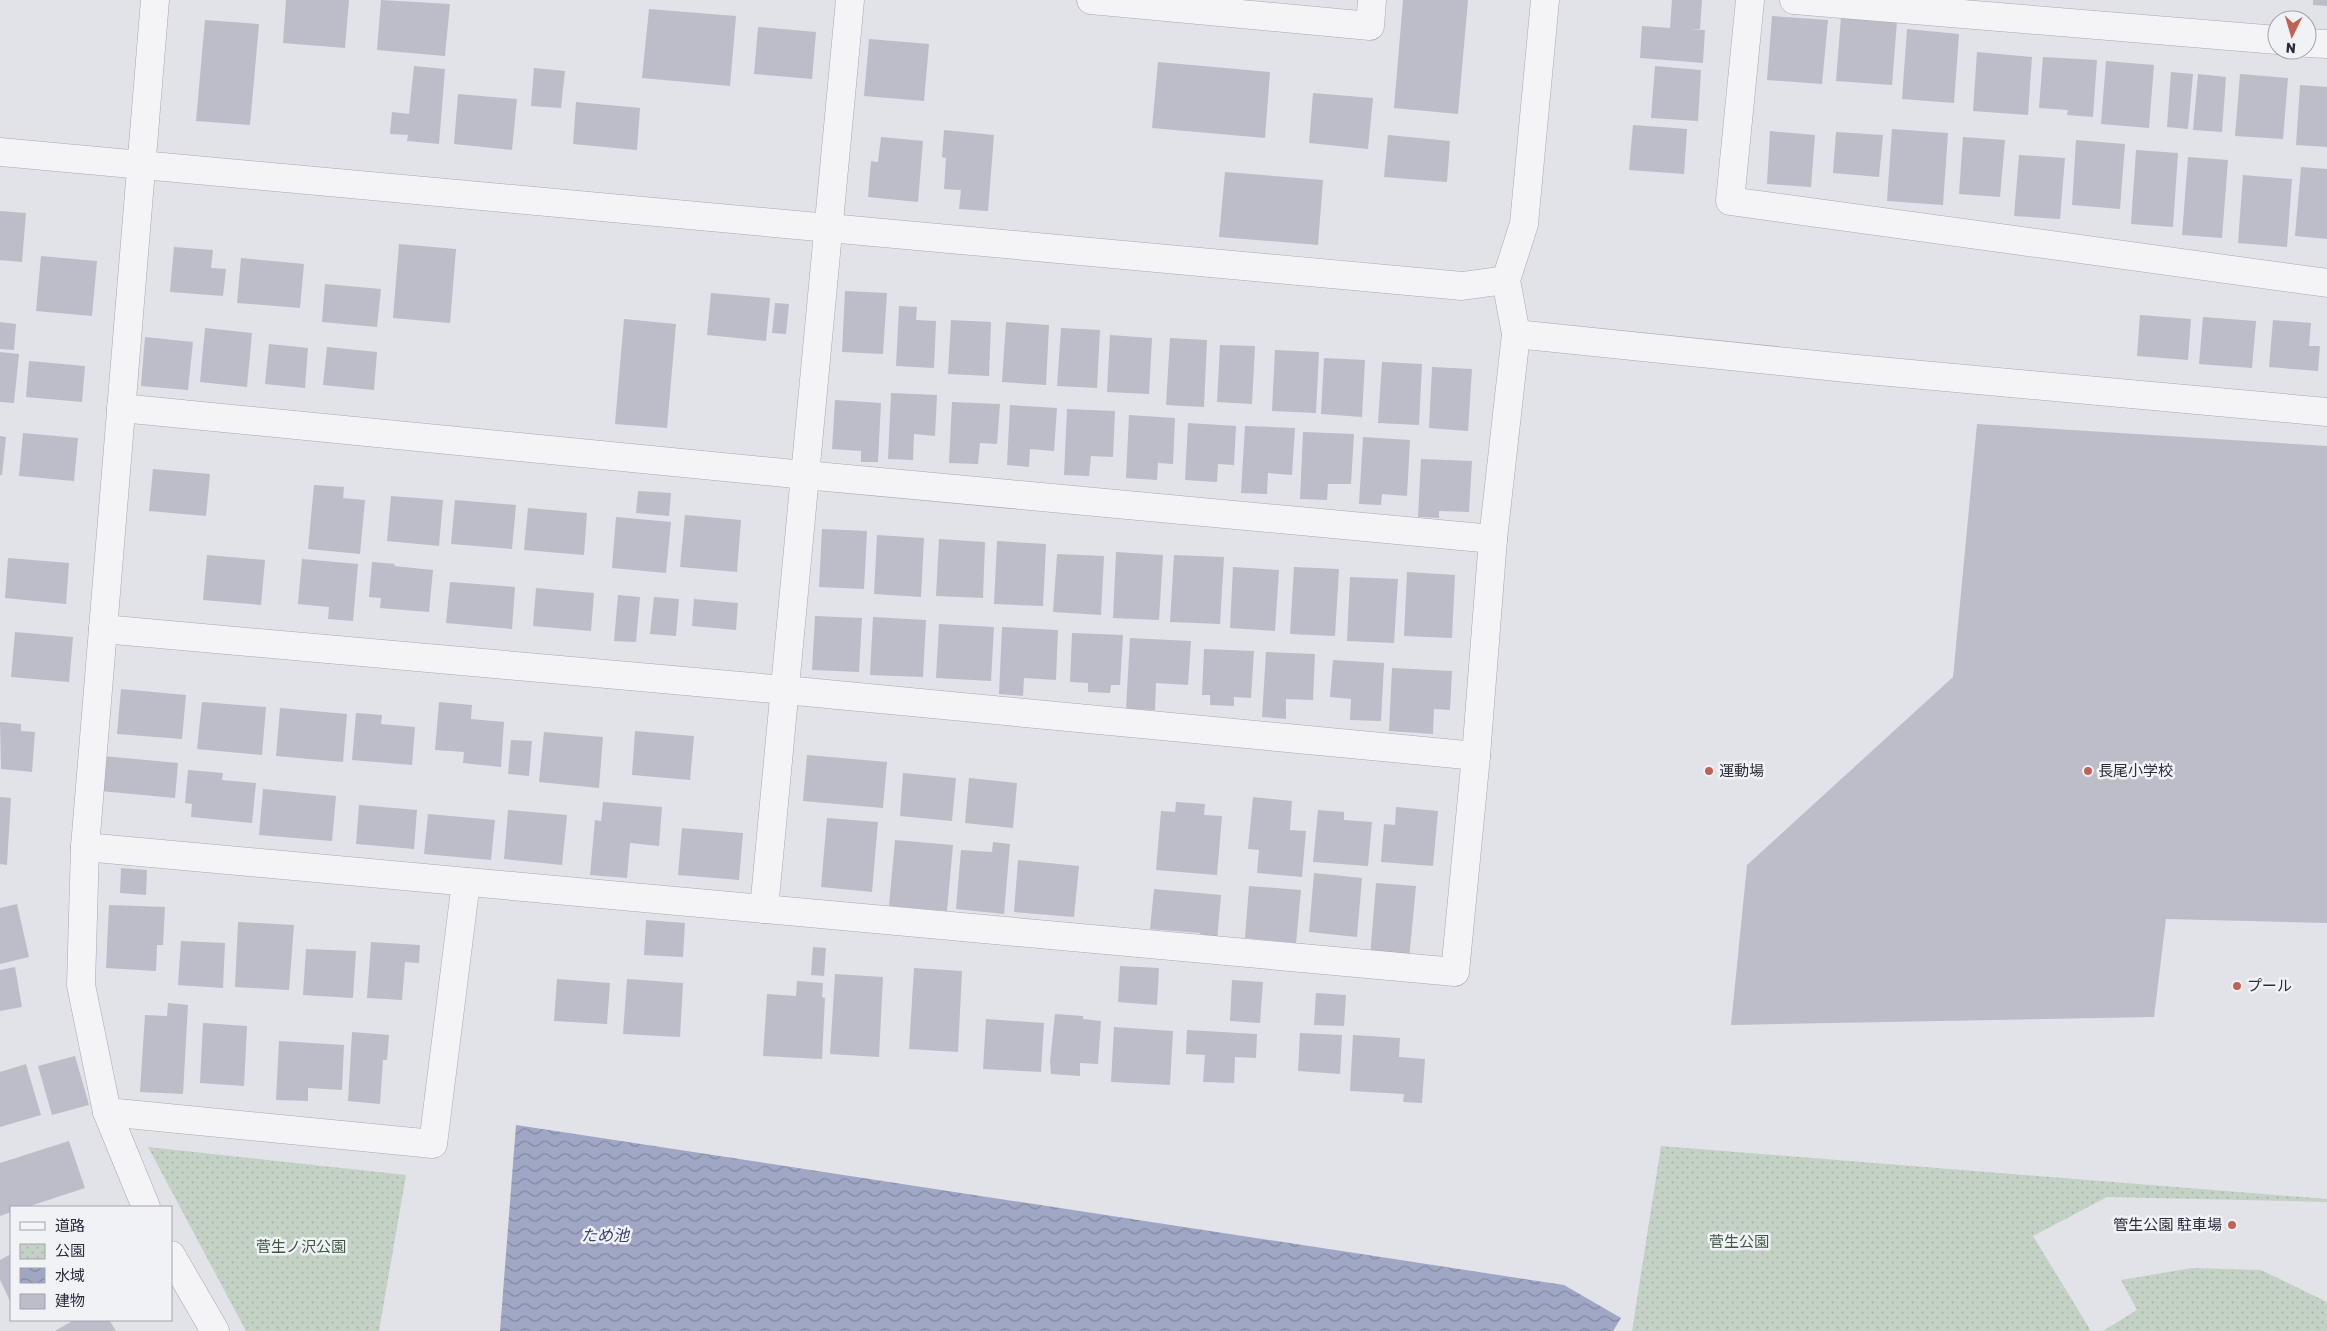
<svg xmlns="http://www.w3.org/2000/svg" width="2327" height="1331" viewBox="0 0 2327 1331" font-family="Rubik,'Noto Sans JP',sans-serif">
<defs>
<pattern id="park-dots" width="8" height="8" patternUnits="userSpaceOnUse" patternTransform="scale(1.25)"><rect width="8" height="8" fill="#c3d2c4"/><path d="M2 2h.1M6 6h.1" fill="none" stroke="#a8b5a9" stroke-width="1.8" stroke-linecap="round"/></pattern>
<pattern id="water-waves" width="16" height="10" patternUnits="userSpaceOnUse" patternTransform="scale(1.25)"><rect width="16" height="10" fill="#a0a7c5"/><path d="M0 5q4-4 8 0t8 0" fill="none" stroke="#8388a1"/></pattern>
</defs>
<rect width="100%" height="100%" fill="#e2e2e9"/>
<g fill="url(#park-dots)">
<path d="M 1661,1146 L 2327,1199 L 2327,1202 L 2107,1197 L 2033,1236 L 2091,1331 L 1632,1331 Z"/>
<path d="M 148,1147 L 406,1175 L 379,1331 L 246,1331 Z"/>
<path d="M 2192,1268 L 2261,1270 L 2327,1302 L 2327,1331 L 2103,1331 L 2137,1310 L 2121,1280 Z"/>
</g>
<path fill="url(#water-waves)" d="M 516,1125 L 1564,1285 L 1621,1318 L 1613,1331 L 500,1331 Z"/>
<g fill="#bcbdc8">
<path d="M 286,0 L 349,0 L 345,48 L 283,43 Z"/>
<path d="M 381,0 L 450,4 L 445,56 L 377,50 Z"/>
<path d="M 1403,0 L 1468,0 L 1458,114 L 1394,108 Z"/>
<path d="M 1672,0 L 1702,0 L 1700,29 L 1689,29 L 1705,30 L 1703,63 L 1640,58 L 1642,26 L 1670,28 Z"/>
<path d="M 2313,0 L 2327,0 L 2327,6 L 2313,5 Z"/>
<path d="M 649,9 L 736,16 L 730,86 L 642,78 Z"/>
<path d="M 1772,16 L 1828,20 L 1822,84 L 1767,80 Z"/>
<path d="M 1841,17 L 1897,21 L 1892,85 L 1836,81 Z"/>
<path d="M 205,20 L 259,24 L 250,125 L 196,121 Z"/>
<path d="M 758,27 L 816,32 L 812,79 L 754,74 Z"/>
<path d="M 1907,29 L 1959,34 L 1954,103 L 1902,99 Z"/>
<path d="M 869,39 L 929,44 L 924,101 L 864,96 Z"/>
<path d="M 1977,52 L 2032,57 L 2028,115 L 1973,111 Z"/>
<path d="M 2043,57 L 2097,60 L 2093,117 L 2067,115 L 2068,110 L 2039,108 Z"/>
<path d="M 2106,61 L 2154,65 L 2149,128 L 2101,124 Z"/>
<path d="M 1158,62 L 1270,72 L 1265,138 L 1152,128 Z"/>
<path d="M 414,66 L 445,69 L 439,144 L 407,141 L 408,135 L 390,134 L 392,112 L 409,114 Z"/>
<path d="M 1655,66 L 1701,70 L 1698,121 L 1651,118 Z"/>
<path d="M 534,68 L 565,71 L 561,108 L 531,106 Z"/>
<path d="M 2171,72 L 2193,74 L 2188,129 L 2167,127 Z"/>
<path d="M 2198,74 L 2226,77 L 2222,132 L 2193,130 Z"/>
<path d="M 2240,74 L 2288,78 L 2283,139 L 2235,136 Z"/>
<path d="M 2300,85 L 2327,87 L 2327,147 L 2296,145 Z"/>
<path d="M 1313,93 L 1373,98 L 1368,149 L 1309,143 Z"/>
<path d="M 458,94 L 517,99 L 512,150 L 454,144 Z"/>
<path d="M 576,102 L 640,108 L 637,150 L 573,144 Z"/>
<path d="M 1633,125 L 1687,129 L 1684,174 L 1629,170 Z"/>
<path d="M 1892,129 L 1948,133 L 1943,205 L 1887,201 Z"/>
<path d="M 944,130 L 994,135 L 988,211 L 959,209 L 961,190 L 944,189 L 946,158 L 942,157 Z"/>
<path d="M 1770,131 L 1815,135 L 1811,187 L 1767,184 Z"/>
<path d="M 1836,132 L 1883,135 L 1879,177 L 1833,173 Z"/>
<path d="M 1388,135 L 1450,141 L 1447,182 L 1384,177 Z"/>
<path d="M 881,137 L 923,141 L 918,202 L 868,197 L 871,161 L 878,162 Z"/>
<path d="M 1963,137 L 2005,140 L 2000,197 L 1959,194 Z"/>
<path d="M 2076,140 L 2125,144 L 2120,209 L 2072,205 Z"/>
<path d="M 2136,150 L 2178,153 L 2173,227 L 2131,224 Z"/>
<path d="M 2019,155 L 2065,158 L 2060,219 L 2014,216 Z"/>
<path d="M 2188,157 L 2228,160 L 2222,238 L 2182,235 Z"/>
<path d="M 2301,167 L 2327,169 L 2327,239 L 2295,236 Z"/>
<path d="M 1225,172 L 1323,180 L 1318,245 L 1219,237 Z"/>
<path d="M 2243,175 L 2292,179 L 2287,247 L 2238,243 Z"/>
<path d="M 0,211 L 26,213 L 22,262 L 0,260 Z"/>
<path d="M 399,244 L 456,249 L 450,323 L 393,318 Z"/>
<path d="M 174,247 L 213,250 L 211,268 L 226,269 L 223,296 L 170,292 Z"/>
<path d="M 41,256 L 97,261 L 92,316 L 36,311 Z"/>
<path d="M 241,258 L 304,264 L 300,308 L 237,303 Z"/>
<path d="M 325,284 L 381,289 L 377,327 L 322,322 Z"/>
<path d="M 845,291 L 887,293 L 883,354 L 842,352 Z"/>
<path d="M 711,293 L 770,298 L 766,341 L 707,335 Z"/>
<path d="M 775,303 L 789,304 L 786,334 L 772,333 Z"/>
<path d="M 899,306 L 917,307 L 916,320 L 936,321 L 934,368 L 896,366 Z"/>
<path d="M 2140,315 L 2191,319 L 2188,360 L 2137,356 Z"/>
<path d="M 2203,317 L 2256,321 L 2252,368 L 2199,364 Z"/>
<path d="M 624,319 L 676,324 L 667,428 L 615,424 Z"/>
<path d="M 951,320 L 991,322 L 989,376 L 948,374 Z"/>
<path d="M 2273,320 L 2311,323 L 2309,346 L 2320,346 L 2318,371 L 2269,367 Z"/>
<path d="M 0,322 L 16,324 L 14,350 L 0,349 Z"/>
<path d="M 1006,322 L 1049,325 L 1046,385 L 1002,382 Z"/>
<path d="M 205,328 L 252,333 L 247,387 L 200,382 Z"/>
<path d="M 1061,328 L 1100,330 L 1097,388 L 1057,386 Z"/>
<path d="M 1110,335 L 1152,338 L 1149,394 L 1107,392 Z"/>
<path d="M 145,337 L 193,342 L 188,390 L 141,386 Z"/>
<path d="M 1170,338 L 1207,340 L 1204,407 L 1166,405 Z"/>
<path d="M 269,344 L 308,348 L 305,388 L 265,384 Z"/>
<path d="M 1220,345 L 1255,346 L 1252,404 L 1217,402 Z"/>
<path d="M 327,347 L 377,352 L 374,390 L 323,385 Z"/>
<path d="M 1275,350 L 1319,352 L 1316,413 L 1272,411 Z"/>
<path d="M 0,352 L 19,354 L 14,403 L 0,402 Z"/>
<path d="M 1324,358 L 1365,360 L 1362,417 L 1321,414 Z"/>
<path d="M 29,361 L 85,366 L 82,402 L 26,397 Z"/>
<path d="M 1382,362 L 1422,364 L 1419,425 L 1378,423 Z"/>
<path d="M 1432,367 L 1472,369 L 1468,431 L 1429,428 Z"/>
<path d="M 891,393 L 937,395 L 935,436 L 914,434 L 913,460 L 888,459 Z"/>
<path d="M 835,400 L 881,403 L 878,462 L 861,462 L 861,451 L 832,449 Z"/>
<path d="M 952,402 L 1000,404 L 997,444 L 980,443 L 978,464 L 949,463 Z"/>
<path d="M 1010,405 L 1057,408 L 1054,451 L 1030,449 L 1029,467 L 1007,465 Z"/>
<path d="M 1067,409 L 1115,411 L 1113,457 L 1091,456 L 1089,476 L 1064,475 Z"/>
<path d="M 1129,415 L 1175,418 L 1173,464 L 1158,463 L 1157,480 L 1126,478 Z"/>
<path d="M 1188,423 L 1236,426 L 1234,465 L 1218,464 L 1217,482 L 1185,480 Z"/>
<path d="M 1977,424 L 2327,446 L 2327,923 L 2166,919 L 2154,1017 L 1731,1025 L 1747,865 L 1953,677 Z"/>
<path d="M 1245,426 L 1295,428 L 1292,475 L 1268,473 L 1267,494 L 1241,493 Z"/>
<path d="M 1303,432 L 1354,434 L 1351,484 L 1328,484 L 1327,500 L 1300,499 Z"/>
<path d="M 23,433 L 78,438 L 74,481 L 19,476 Z"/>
<path d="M 0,436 L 6,437 L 2,475 L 0,475 Z"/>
<path d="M 1363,437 L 1410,440 L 1407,496 L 1382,494 L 1381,505 L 1359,504 Z"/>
<path d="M 1421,459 L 1472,461 L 1469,512 L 1439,511 L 1439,518 L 1418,517 Z"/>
<path d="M 153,469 L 210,474 L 206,516 L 149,511 Z"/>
<path d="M 314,485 L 344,487 L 343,498 L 365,500 L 360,554 L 308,549 Z"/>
<path d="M 638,491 L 671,493 L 669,516 L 636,513 Z"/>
<path d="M 391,496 L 443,500 L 439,546 L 387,541 Z"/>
<path d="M 455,500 L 516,505 L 512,549 L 451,544 Z"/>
<path d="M 528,508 L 587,513 L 584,555 L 524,550 Z"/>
<path d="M 685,515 L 741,520 L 737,572 L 680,567 Z"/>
<path d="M 616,517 L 671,522 L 666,573 L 612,568 Z"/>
<path d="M 822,529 L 867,531 L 864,589 L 819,587 Z"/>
<path d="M 877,535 L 924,538 L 921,597 L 874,594 Z"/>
<path d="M 939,539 L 985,542 L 983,598 L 936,596 Z"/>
<path d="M 997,541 L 1046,544 L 1043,606 L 994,604 Z"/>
<path d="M 1116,552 L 1163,555 L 1159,620 L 1113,618 Z"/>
<path d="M 1057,554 L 1104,556 L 1101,615 L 1053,612 Z"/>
<path d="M 207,555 L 265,560 L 261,605 L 203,600 Z"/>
<path d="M 1174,555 L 1224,557 L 1220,624 L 1170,622 Z"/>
<path d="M 8,558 L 69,563 L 66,604 L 5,598 Z"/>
<path d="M 302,559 L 358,564 L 353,621 L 328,619 L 329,607 L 298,604 Z"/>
<path d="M 372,562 L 395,564 L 394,566 L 433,570 L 429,612 L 380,608 L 381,598 L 369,597 Z"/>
<path d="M 1233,567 L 1279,570 L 1275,631 L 1230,628 Z"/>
<path d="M 1294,567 L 1339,569 L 1335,636 L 1290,634 Z"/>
<path d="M 1407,572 L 1455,575 L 1452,638 L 1404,636 Z"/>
<path d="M 1350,577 L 1398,579 L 1394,643 L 1347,641 Z"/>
<path d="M 450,582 L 515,587 L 512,629 L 446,623 Z"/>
<path d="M 536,588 L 594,593 L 591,631 L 533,626 Z"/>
<path d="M 618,595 L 640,597 L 636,642 L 614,641 Z"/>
<path d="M 654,597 L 679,599 L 676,636 L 650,634 Z"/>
<path d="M 694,599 L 738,603 L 736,630 L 692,626 Z"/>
<path d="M 815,616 L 862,618 L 859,672 L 812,670 Z"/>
<path d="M 873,617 L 926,620 L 923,677 L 870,675 Z"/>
<path d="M 939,624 L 994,627 L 991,681 L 936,678 Z"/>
<path d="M 1002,627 L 1058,630 L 1056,680 L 1024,678 L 1023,696 L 999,694 Z"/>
<path d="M 15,632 L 73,637 L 69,682 L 11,677 Z"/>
<path d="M 1072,633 L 1123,635 L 1120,685 L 1111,685 L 1110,693 L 1088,692 L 1088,683 L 1070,682 Z"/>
<path d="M 1130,638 L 1191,641 L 1188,685 L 1156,683 L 1155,710 L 1126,709 Z"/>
<path d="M 1204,649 L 1254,651 L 1251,698 L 1234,697 L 1234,706 L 1210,705 L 1210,695 L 1202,695 Z"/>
<path d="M 1266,652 L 1315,654 L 1313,700 L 1286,699 L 1286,719 L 1262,717 Z"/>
<path d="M 1333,660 L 1384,663 L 1381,721 L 1350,720 L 1351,699 L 1330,697 Z"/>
<path d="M 1392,668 L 1452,671 L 1450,710 L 1434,709 L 1433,734 L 1389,731 Z"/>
<path d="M 121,689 L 186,695 L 182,739 L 117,734 Z"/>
<path d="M 202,702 L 266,707 L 262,755 L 197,749 Z"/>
<path d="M 439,702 L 472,705 L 471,719 L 504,722 L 501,767 L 463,763 L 464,752 L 435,750 Z"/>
<path d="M 280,708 L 347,714 L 343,762 L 276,756 Z"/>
<path d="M 356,713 L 382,715 L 381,724 L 415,727 L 412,765 L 352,760 Z"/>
<path d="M 0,722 L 21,724 L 21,731 L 35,732 L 32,772 L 1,769 Z"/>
<path d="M 635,731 L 694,736 L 690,780 L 632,775 Z"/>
<path d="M 544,732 L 603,737 L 599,788 L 539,782 Z"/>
<path d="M 511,740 L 532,741 L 529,776 L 508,774 Z"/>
<path d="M 807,755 L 887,762 L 883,808 L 803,801 Z"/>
<path d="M 103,756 L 178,763 L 175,798 L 100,791 Z"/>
<path d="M 188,770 L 223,773 L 222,780 L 256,783 L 252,823 L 191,817 L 192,804 L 185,803 Z"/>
<path d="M 903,773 L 956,778 L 952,821 L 900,816 Z"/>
<path d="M 969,778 L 1017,783 L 1013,828 L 965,823 Z"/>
<path d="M 263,789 L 336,796 L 332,841 L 259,835 Z"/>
<path d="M 0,797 L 11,798 L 7,865 L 0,864 Z"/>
<path d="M 1253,797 L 1292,801 L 1290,830 L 1306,831 L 1302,877 L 1257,873 L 1259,850 L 1248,849 Z"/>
<path d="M 603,802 L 662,807 L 659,846 L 630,843 L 627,878 L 590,875 L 595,820 L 601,821 Z"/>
<path d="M 1176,802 L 1205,804 L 1204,815 L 1222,816 L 1217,875 L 1156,870 L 1161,811 L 1175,812 Z"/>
<path d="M 359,805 L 417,810 L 414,849 L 356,844 Z"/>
<path d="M 1396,807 L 1438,811 L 1433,866 L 1381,862 L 1384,824 L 1395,825 Z"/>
<path d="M 508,810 L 567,815 L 562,865 L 504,859 Z"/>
<path d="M 1318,810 L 1344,812 L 1344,820 L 1372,822 L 1368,866 L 1313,862 Z"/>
<path d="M 428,814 L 495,820 L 491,860 L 424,854 Z"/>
<path d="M 827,818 L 878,822 L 872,892 L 821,887 Z"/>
<path d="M 682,828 L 743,833 L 739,880 L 678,875 Z"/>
<path d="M 895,840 L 953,845 L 947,911 L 889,906 Z"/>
<path d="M 993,842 L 1010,844 L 1004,914 L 956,909 L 961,850 L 992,852 Z"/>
<path d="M 1018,860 L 1079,866 L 1074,917 L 1014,912 Z"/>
<path d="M 121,868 L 147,870 L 146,895 L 120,893 Z"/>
<path d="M 1314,873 L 1362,878 L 1357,937 L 1309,932 Z"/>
<path d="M 1376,883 L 1416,886 L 1409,960 L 1370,957 Z"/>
<path d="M 1249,886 L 1301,890 L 1296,943 L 1245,938 Z"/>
<path d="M 1154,889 L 1221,895 L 1217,941 L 1200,940 L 1200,933 L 1150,929 Z"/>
<path d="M 17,904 L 29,957 L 0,964 L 0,908 Z"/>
<path d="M 109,905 L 165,907 L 163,945 L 157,945 L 156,971 L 106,968 Z"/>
<path d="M 646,920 L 685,923 L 683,957 L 644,955 Z"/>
<path d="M 238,922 L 294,925 L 289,990 L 235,987 Z"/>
<path d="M 181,941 L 225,943 L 223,988 L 178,985 Z"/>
<path d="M 371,942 L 420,945 L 419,963 L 405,962 L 402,1000 L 367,998 Z"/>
<path d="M 813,947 L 826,948 L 824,976 L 811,975 Z"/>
<path d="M 306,949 L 356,951 L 353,998 L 303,995 Z"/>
<path d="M 1120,966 L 1159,968 L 1157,1005 L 1118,1002 Z"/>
<path d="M 15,967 L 22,1007 L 0,1011 L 0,970 Z"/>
<path d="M 914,968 L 962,971 L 958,1052 L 909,1049 Z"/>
<path d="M 835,974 L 883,977 L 879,1057 L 830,1054 Z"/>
<path d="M 557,979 L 610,983 L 607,1024 L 554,1021 Z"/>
<path d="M 627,979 L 683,983 L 680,1037 L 623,1034 Z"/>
<path d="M 1232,980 L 1263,982 L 1260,1023 L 1230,1021 Z"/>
<path d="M 797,981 L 823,983 L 822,997 L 825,998 L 822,1059 L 763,1056 L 767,994 L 796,996 Z"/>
<path d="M 1316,993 L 1346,995 L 1344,1026 L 1314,1025 Z"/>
<path d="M 168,1003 L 188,1005 L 183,1094 L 140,1092 L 145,1015 L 167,1016 Z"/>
<path d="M 1055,1014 L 1083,1016 L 1083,1019 L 1101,1021 L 1098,1064 L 1080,1063 L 1080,1076 L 1051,1074 L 1050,1061 Z"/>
<path d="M 986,1019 L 1044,1023 L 1041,1072 L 983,1069 Z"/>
<path d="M 203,1023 L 247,1026 L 244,1086 L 200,1083 Z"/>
<path d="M 1114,1027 L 1173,1031 L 1170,1085 L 1111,1082 Z"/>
<path d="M 1187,1030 L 1257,1034 L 1256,1058 L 1235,1057 L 1234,1083 L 1203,1082 L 1205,1055 L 1186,1054 Z"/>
<path d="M 352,1032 L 389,1035 L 387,1060 L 383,1060 L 380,1104 L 348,1101 Z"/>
<path d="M 1300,1033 L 1342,1035 L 1340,1074 L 1298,1071 Z"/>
<path d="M 1353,1035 L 1400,1038 L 1399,1057 L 1425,1059 L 1422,1103 L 1403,1102 L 1404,1094 L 1350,1091 Z"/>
<path d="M 279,1041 L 344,1045 L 342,1090 L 308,1088 L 308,1101 L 276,1100 Z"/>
<path d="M 75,1056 L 89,1105 L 52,1115 L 38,1066 Z"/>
<path d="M 26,1064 L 41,1115 L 0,1127 L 0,1072 Z"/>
<path d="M 69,1141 L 85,1188 L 27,1207 L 11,1207 L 11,1212 L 0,1216 L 0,1163 Z"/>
<path d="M 11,1254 L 11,1303 L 0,1280 L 0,1260 Z"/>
<path d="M 74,1320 L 109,1320 L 116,1331 L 55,1331 Z"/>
</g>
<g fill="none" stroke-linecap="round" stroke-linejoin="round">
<g stroke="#a7a8b3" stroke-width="29">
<g id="minor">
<path d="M 1091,0 L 1370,26 L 1372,0"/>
<path d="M 1750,0 L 1730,201 L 2327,283"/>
<path d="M 1794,0 L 2277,40"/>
<path d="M 2307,43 L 2327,44"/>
<path d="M 0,152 L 1462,286 L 1506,280"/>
<path d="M 1516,334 L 1846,368 L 2327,412"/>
<path d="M 121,408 L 805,475 L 1493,539"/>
<path d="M 103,629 L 785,690 L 1476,756"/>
<path d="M 85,847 L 1455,972 L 1476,756 L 1493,539 L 1516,334 L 1506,280 L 1524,224 L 1545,0"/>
<path d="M 764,909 L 850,0"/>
<path d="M 107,1112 L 433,1144 L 466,882"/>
<path d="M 146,1207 L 107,1112 L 81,985 L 85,847 L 155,0"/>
<path d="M 171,1255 L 215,1331"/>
</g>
</g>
<use href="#minor" stroke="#f4f4f7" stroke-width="28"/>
</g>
<g fill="#c16353" stroke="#f1f2f6" stroke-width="2">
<circle cx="1709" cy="771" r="5"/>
<circle cx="2088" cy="771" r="5"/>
<circle cx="2237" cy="986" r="5"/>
<circle cx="2232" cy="1225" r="5"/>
</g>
<g text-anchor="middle" stroke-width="5" stroke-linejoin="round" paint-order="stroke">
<g font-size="15" fill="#2b2d3f" stroke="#f1f2f6" text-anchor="start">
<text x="1719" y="776">運動場</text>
<text x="2098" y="776">長尾小学校</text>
<text x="2247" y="991">プール</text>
<text x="2222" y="1230" text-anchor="end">管生公園 駐車場</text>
</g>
<g font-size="15" fill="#3a593d" stroke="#f1f2f6">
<text x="1739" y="1247">菅生公園</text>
<text x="301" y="1252">菅生ノ沢公園</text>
</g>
<g font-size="16" font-style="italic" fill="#39416f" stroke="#f1f2f6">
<text x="605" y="1241">ため池</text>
</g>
</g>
<rect x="10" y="1206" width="162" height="115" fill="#f1f2f6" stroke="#a2a3ad"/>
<rect x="20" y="1222" width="25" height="8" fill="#f4f4f7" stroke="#a2a3ad"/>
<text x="55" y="1231" font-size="15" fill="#2b2d3f">道路</text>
<rect x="20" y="1244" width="25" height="15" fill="url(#park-dots)" stroke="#a2a3ad"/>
<text x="55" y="1256" font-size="15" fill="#2b2d3f">公園</text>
<rect x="20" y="1268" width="25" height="15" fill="url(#water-waves)" stroke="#a2a3ad"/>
<text x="55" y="1281" font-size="15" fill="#2b2d3f">水域</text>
<rect x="20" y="1294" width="25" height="15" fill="#bcbdc8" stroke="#a2a3ad"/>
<text x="55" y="1306" font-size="15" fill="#2b2d3f">建物</text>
<g transform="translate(2292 35) rotate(185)"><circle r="24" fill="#f1f2f6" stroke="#a2a3ad"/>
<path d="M0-4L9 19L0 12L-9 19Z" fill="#c16353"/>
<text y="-8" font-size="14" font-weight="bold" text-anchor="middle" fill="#2b2d3f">N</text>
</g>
</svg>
